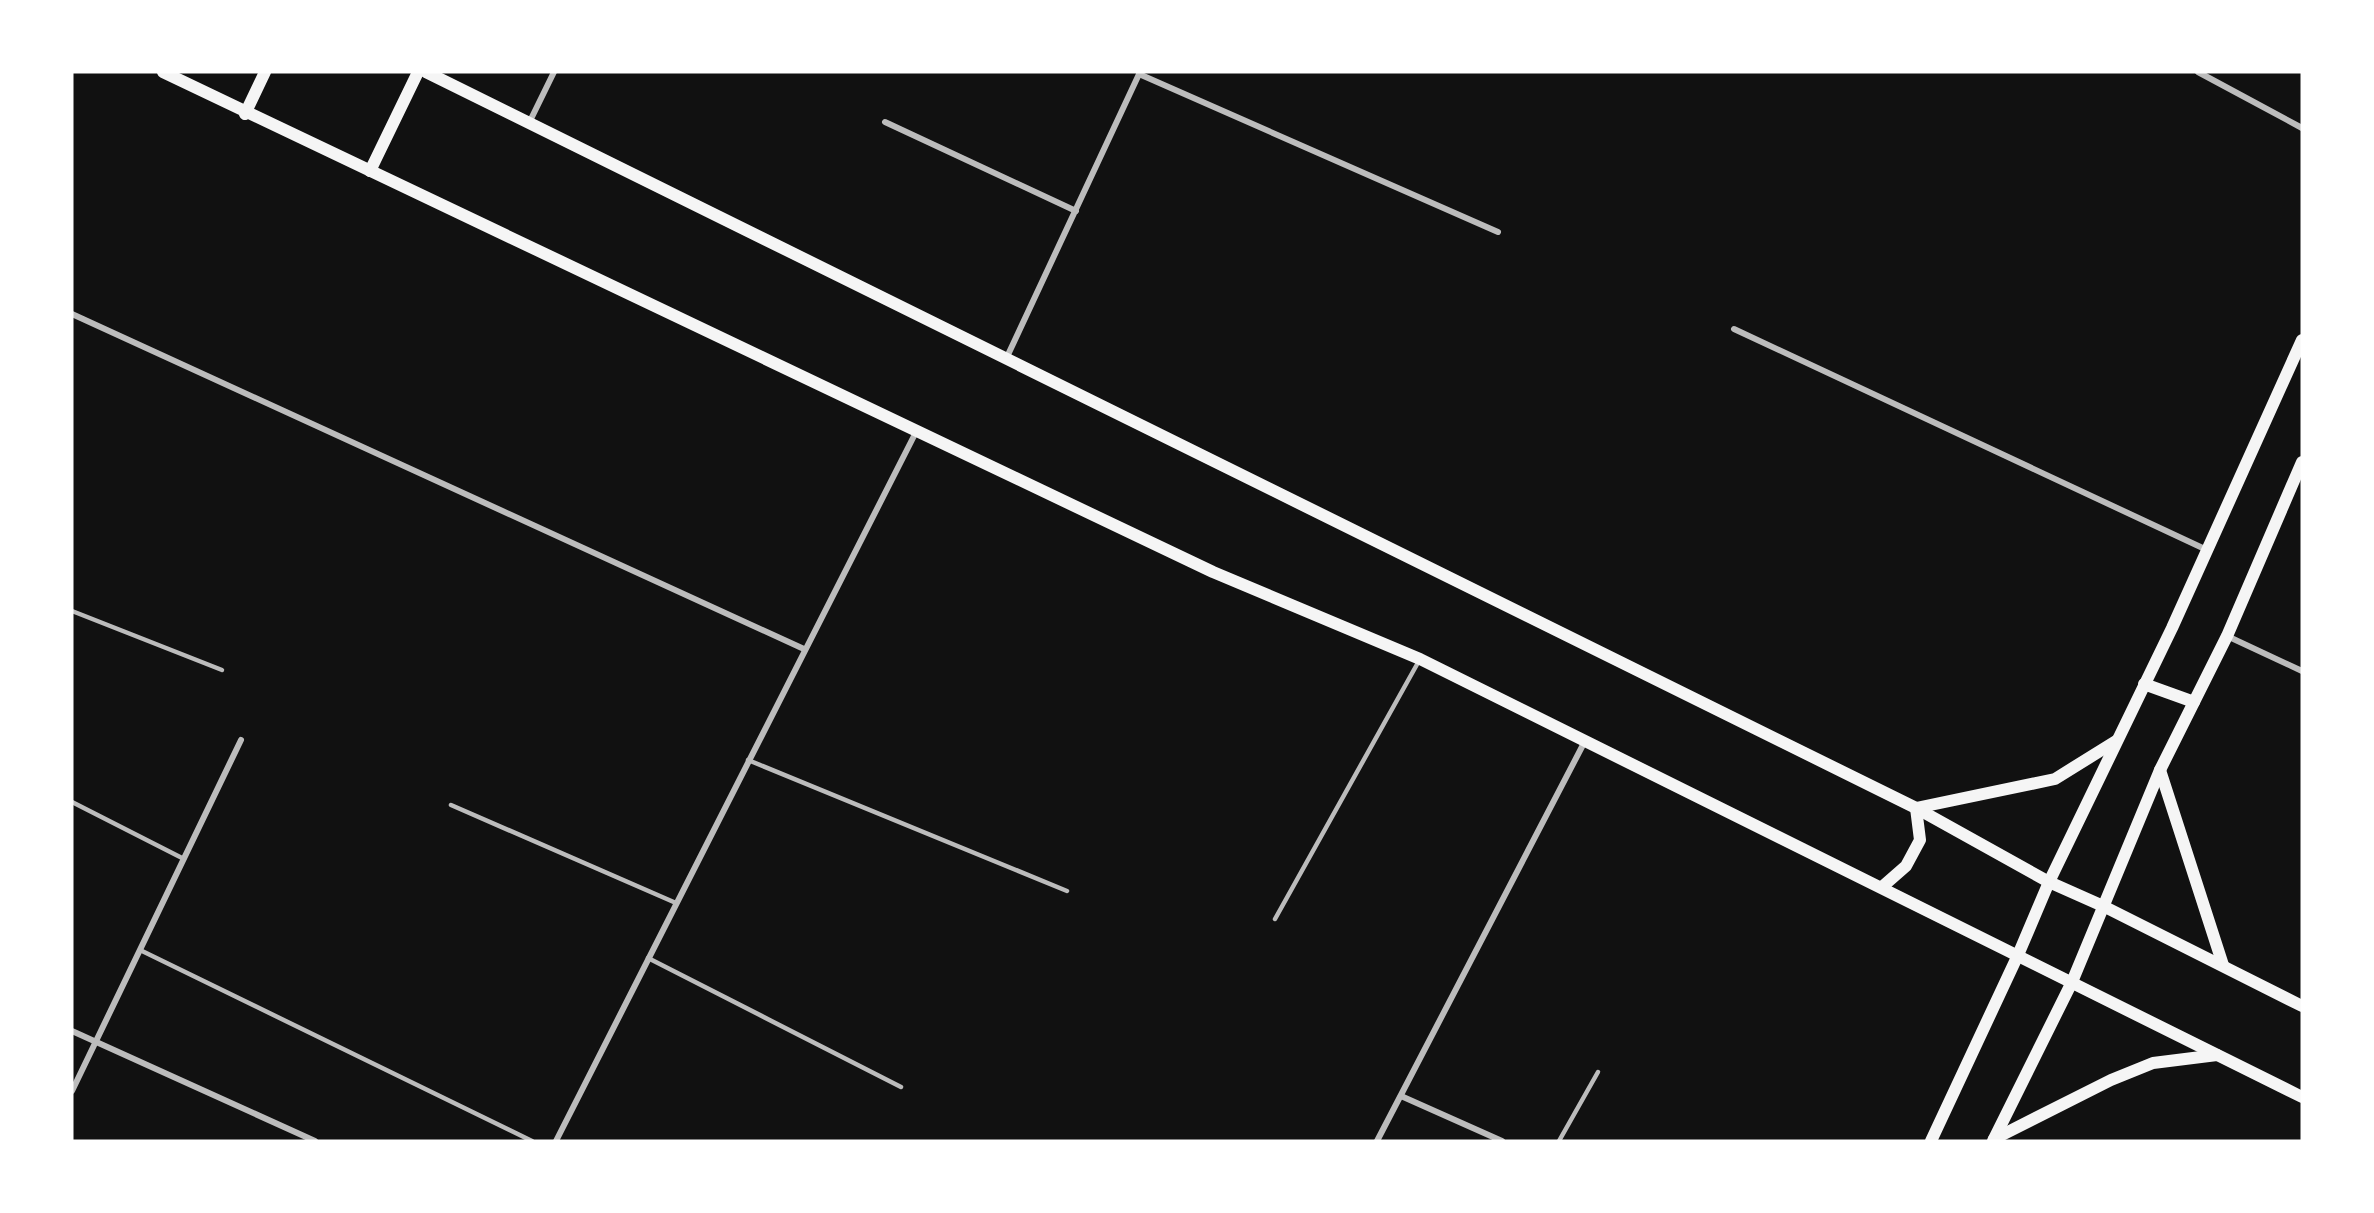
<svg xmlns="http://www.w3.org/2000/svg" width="2374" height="1213" viewBox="0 0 2374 1213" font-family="'Asap Condensed',sans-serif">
<rect width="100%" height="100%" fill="#111"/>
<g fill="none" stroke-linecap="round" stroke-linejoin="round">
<g stroke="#bcbcbc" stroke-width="4.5">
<path d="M 72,611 L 222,670"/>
<path d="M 748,760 L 1067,891"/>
<path d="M 72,802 L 184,859"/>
<path d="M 451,805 L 676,903"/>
<path d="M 1275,919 L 1420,659"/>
<path d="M 140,950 L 532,1141"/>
<path d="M 648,958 L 901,1087"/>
<path d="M 1559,1141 L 1598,1072"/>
</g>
<g stroke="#bcbcbc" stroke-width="6">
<path d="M 2198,72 L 2302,128"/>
<path d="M 1139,74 L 1498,232"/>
<path d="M 530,121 L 554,72"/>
<path d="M 885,122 L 1076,211"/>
<path d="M 72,314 L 804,649"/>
<path d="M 1734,329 L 2207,550"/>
<path d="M 1006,359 L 1140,72"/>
<path d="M 2227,636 L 2302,671"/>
<path d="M 72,1031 L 315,1141"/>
<path d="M 72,1091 L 241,740"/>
<path d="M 1401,1096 L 1502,1141"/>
<path d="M 556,1141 L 916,432"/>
<path d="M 1377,1141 L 1585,741"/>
</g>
<g stroke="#f5f5f5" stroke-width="12">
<path d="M 163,72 L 1213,572 L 1420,659 L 2302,1097"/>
<path d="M 426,72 L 1916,808 L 2049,882 L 2103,906 L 2302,1006"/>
<path d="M 245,114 L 265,72"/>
<path d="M 370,171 L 418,72"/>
<path d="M 2144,684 L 2194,702"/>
<path d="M 2160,770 L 2223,965"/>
<path d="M 1882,887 L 1906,866 L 1920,840 L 1916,808 L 2055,779 L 2116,741"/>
<path d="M 1994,1139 L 2111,1080 L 2153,1063 L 2217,1055"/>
<path d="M 1931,1141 L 2018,955 L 2049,882 L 2172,628 L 2302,340"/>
<path d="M 1993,1141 L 2072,982 L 2160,770 L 2227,636 L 2302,462"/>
</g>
</g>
<rect width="2374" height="1213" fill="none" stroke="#ffffff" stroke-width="147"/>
</svg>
